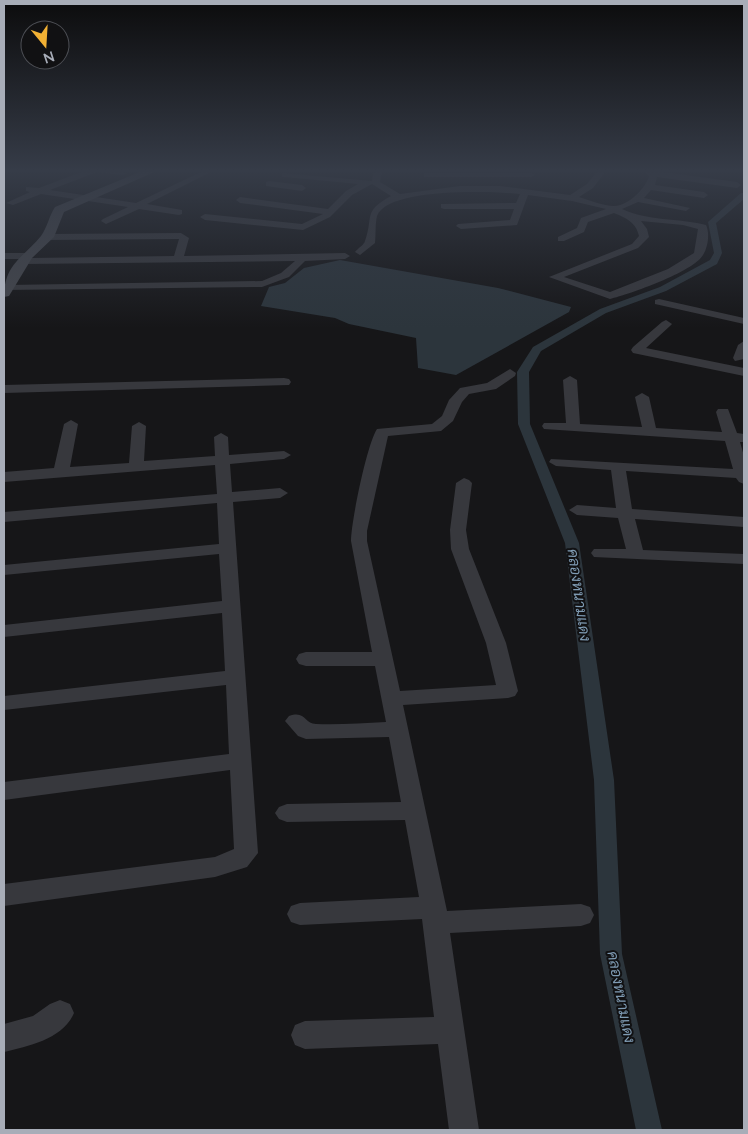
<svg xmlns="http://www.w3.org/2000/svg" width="748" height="1134" viewBox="0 0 748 1134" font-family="Lato,Sarabun,sans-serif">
<rect width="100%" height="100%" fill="#161618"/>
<path fill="#2c353c" d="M 340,260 L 498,288 L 571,307 L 569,312 L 456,375 L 418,368 L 416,338 L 349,324 L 335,318 L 261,306 L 269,287 L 285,283 L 304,268 Z"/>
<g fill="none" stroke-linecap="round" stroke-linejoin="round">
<path fill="#2c353c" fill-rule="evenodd" d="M 741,193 L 744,193 L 744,199 L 716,223 L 722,253 L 717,264 L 666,291 L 606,313 L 541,351 L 529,372 L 530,424 L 579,543 L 614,780 L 622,954 L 662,1130 L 636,1130 L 600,954 L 594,780 L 565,543 L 518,424 L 517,372 L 533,347 L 600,309 L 660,287 L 710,260 L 714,253 L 708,222 Z"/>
<g fill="#37383d" fill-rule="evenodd">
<path d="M 89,169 L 112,169 L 127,173 L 123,175 L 97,172 L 50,190 L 136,203 L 207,169 L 217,169 L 147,204 L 182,210 L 182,214 L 179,215 L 139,209 L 106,224 L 101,221 L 103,219 L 128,207 L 41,194 L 13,205 L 6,203 L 30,192 L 26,191 L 26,187 L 39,188 Z"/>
<path d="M 377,169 L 386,169 L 381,175 L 380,182 L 400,194 L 460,186 L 500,186 L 570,195 L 587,184 L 599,169 L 604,169 L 606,171 L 593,188 L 579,197 C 589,200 604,206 614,206 C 628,206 646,188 649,176 L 641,169 L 737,182 L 741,185 L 737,188 L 657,177 L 655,185 L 704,192 L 708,195 L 704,198 L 651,190 L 644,198 L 690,208 L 686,211 L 638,202 L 622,209 C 646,221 679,218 706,225 C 710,233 708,247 703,255 C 693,272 630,294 610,299 L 549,277 L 632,244 L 639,236 C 636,222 626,218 614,213 L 588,222 L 584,232 L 564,241 L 558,241 L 558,237 L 577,228 L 581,218 L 606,209 L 572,201 L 528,195 L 517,225 L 461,229 L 456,226 L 458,224 L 510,220 L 514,209 L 444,209 L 441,208 L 441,204 L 516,203 L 520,194 C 492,191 388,187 377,216 C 375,224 376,235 375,243 L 360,255 L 355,252 C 358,248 364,245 365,241 C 374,216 362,212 391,196 L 372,184 L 352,195 L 330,217 L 303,230 L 205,220 L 200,217 L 205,214 L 302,224 L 323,214 L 240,203 L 236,200 L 240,197 L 328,209 L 346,191 L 358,184 L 285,177 L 282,177 L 282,173 L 372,181 L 373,174 ZM 641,221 L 683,225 L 698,229 L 694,253 L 668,269 L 610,292 L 564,277 L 638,248 L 649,237 L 647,229 Z"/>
<path d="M 708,169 L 725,169 L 726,170 L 722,172 Z"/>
<path d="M 427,173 L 531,173 L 535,175 L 531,177 L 424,177 L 424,173 Z"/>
<path d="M 269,181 L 302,185 L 306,188 L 302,191 L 266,186 L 266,182 Z"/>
<path d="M 181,233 L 189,238 L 184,256 L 345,253 L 350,256 L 345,259 L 305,261 L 289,277 L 262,287 L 4,290 L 4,286 L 7,285 L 262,281 L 281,273 L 295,261 L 24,264 L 20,263 L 20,259 L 4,259 L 4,253 L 27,253 L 31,254 L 31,258 L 174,256 L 179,239 L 47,240 L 42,237 L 47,234 Z"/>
<path d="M 659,299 L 744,318 L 744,324 L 655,304 L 655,300 Z"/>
<path d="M 666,320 L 672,324 L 670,326 L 646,348 L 744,368 L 744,376 L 633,353 L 631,350 L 633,347 L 662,322 Z"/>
<path d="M 744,341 L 744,359 L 735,361 L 733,358 L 738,345 Z"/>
<path d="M 510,369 L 516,373 L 515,376 L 496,389 L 469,394 L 462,402 L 453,421 L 441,431 L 388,436 L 367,531 L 367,541 L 400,691 L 496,685 L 486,643 L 451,549 L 450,530 L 456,483 L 464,478 L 469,480 L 472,483 L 466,530 L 469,549 L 506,643 L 518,691 L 515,696 L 508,698 L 403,705 L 447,911 L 581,904 L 590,907 L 594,915 L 590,923 L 581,926 L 450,933 L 479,1130 L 449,1130 L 438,1044 L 305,1049 L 295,1045 L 291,1035 L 295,1025 L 305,1021 L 434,1017 L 422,919 L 300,925 L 291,922 L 287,914 L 291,906 L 300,903 L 419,897 L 405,820 L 287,822 L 279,819 L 275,813 L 279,807 L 287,804 L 401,802 L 389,737 L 306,739 L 298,736 L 285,721 L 289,716 C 306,710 304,724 316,724 C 339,725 363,723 386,722 L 375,666 L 306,666 L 299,664 L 296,659 L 299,654 L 306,652 L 372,652 L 351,541 C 351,522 367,444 377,429 L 432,424 L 442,416 L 449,400 L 460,388 L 487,383 Z"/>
<path d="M 570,376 L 577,380 L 580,424 L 642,427 L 635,397 L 642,393 L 649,397 L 656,428 L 722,432 L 716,412 L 718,409 L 728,409 L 737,433 L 744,434 L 744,442 L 740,442 L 744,456 L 744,484 L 739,482 L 736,478 L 626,471 L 632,509 L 744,517 L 744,527 L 635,519 L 643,550 L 744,554 L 744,564 L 594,557 L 591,553 L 594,549 L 626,549 L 618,518 L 577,515 L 569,510 L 577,505 L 616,508 L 611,470 L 556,466 L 549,462 L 551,459 L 733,469 L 725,441 L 544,429 L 542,426 L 544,423 L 566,423 L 563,380 Z"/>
<path d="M 284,378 L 289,379 L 291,382 L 289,385 L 4,393 L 4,385 Z"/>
<path d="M 71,420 L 78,424 L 70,467 L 129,463 L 132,426 L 139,422 L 146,426 L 144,461 L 215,456 L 214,437 L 221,433 L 228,437 L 229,455 L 284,451 L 291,455 L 284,459 L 230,464 L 232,492 L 280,488 L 288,493 L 280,498 L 233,502 L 258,853 L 247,867 L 215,877 L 4,906 L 4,884 L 215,857 L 234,849 L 230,770 L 4,800 L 4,782 L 229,754 L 226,685 L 4,710 L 4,696 L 225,671 L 222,613 L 4,637 L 4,625 L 222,601 L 219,554 L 4,575 L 4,565 L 219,544 L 217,503 L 4,522 L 4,512 L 217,494 L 215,465 L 4,482 L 4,472 L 54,468 L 64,424 Z"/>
<path d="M 60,1000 L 70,1004 L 74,1013 C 63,1039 29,1046 4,1052 L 4,1024 L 33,1016 L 50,1004 Z"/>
</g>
<path fill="#45474d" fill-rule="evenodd" d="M 147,169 L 161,169 L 64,212 L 54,237 L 32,258 L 9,296 L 4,297 C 4,264 23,258 41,236 C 47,228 49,216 55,207 Z"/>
</g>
<linearGradient id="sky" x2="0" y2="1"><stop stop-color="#0c0c0d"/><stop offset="0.52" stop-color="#363c48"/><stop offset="1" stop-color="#363c48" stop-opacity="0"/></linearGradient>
<rect width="748" height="328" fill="url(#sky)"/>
<g text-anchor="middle" stroke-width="4" stroke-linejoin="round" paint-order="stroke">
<g font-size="15" font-style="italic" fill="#7f9bb3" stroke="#111113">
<text transform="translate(579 595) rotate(82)" y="5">คลองหนามแดง</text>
<text transform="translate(621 997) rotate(79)" y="5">คลองหนามแดง</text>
</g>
</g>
<rect width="748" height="1134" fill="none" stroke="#a8adb8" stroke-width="10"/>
<g transform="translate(45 45) rotate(162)"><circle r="24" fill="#111113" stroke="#4d4f55"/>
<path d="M0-4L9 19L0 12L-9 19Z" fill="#f2b134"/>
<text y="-8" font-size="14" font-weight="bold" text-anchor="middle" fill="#a8adb8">N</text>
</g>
</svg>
